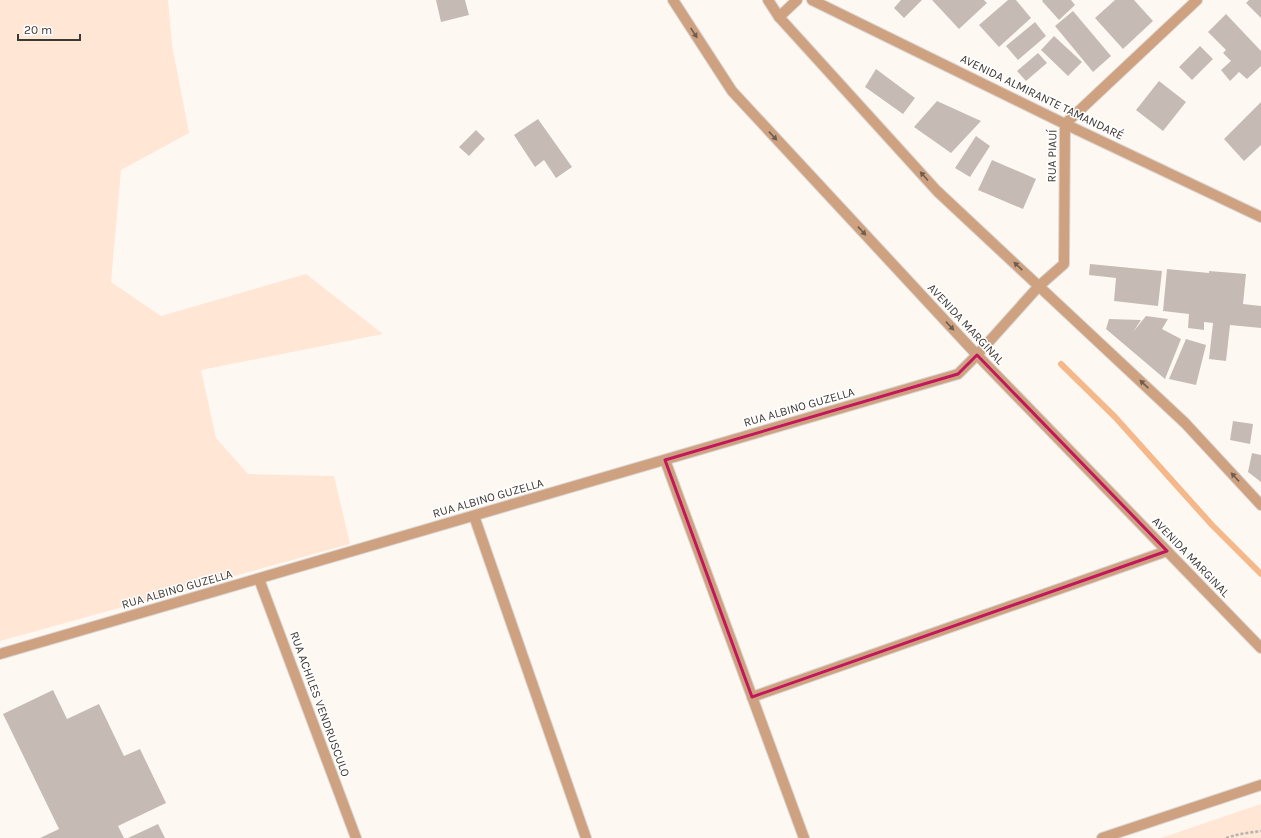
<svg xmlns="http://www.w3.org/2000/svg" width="1261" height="838" viewBox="0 0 1261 838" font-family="Karla,sans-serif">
<rect width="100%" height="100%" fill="#fef8f3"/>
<g fill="#ffe6d5">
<path d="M 0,0 L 168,0 L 172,45 L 189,133 L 121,170 L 111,282 L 161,316 L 306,274 L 383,334 L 201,370 L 216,438 L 248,474 L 334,476 L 350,544 L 0,641 Z"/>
<path d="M 1261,804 L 1261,838 L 1161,838 Z"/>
</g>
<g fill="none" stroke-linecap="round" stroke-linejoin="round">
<path stroke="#f5b88a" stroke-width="6" d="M 1061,364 L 1115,417 L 1212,525 L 1261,574"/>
</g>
<g fill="#c6bbb4">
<path d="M 436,0 L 465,0 L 469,15 L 441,22 Z"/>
<path d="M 901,0 L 922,0 L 904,18 L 894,8 Z"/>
<path d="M 932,0 L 984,0 L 987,3 L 959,29 Z"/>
<path d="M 1008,0 L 1016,0 L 1031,18 L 999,47 L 979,25 Z"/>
<path d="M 1043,0 L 1071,0 L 1075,5 L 1059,20 L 1042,1 Z"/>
<path d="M 1115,0 L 1134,0 L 1153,21 L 1123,49 L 1095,18 Z"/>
<path d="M 1249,0 L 1261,0 L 1261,18 L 1246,3 Z"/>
<path d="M 1073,11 L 1111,56 L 1093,72 L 1055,26 Z"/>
<path d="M 1226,14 L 1261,51 L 1261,66 L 1247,79 L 1239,72 L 1230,81 L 1221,70 L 1231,61 L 1223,53 L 1226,50 L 1208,32 Z"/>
<path d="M 1035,22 L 1046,36 L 1018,60 L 1006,46 Z"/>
<path d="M 1054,36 L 1082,62 L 1068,76 L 1041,50 Z"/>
<path d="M 1200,46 L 1213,59 L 1192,80 L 1179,67 Z"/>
<path d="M 1038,53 L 1047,63 L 1026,81 L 1017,71 Z"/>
<path d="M 876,69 L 915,98 L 903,114 L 865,87 Z"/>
<path d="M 1159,81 L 1186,102 L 1163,131 L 1136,110 Z"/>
<path d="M 937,101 L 981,121 L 951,153 L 914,127 Z"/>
<path d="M 1261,102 L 1261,145 L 1244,161 L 1224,139 Z"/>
<path d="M 538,119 L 572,167 L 556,178 L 544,160 L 535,167 L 514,135 Z"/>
<path d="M 476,130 L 485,139 L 469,156 L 459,147 Z"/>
<path d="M 976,136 L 990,146 L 970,177 L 955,168 Z"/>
<path d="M 992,160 L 1036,179 L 1023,209 L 978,190 Z"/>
<path d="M 1090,264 L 1162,271 L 1158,306 L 1114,301 L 1116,278 L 1089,275 Z"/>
<path d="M 1167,269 L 1209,273 L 1209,271 L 1246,274 L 1243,304 L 1261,306 L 1261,328 L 1230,325 L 1226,361 L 1209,359 L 1213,323 L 1204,322 L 1204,330 L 1188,328 L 1189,314 L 1163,311 Z"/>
<path d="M 1146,316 L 1168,319 L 1162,329 L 1181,339 L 1165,379 L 1106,329 L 1109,319 L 1141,320 L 1133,332 Z"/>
<path d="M 1186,339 L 1206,345 L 1196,385 L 1169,379 Z"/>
<path d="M 1233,421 L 1253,424 L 1250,444 L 1230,440 Z"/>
<path d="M 1252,453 L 1261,455 L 1261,482 L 1248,472 Z"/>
<path d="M 53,690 L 67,719 L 99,704 L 124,756 L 140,749 L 166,803 L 118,826 L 124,838 L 40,838 L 59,829 L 3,714 Z"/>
<path d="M 158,824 L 165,838 L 128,838 Z"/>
</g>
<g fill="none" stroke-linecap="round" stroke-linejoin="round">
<g stroke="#dbd5d1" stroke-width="12">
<g id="minor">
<path d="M 673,0 L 732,91 L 977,355 L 1261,648"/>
<path d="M 768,0 L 779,17 L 937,191 L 1185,423 L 1261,505"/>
<path d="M 812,0 L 1065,124 L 1261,217"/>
<path d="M 779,17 L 797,0"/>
<path d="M 665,460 L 804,838"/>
<path d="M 474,516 L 586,838"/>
<path d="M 259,579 L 356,838"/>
<path d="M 0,654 L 958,374 L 977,355 L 1039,286 L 1064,264 L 1065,124 L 1197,0"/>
<path d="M 752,697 L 1167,551"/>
<path d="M 1102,838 L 1261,785"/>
</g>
</g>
<path stroke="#b8b2ae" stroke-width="2.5" stroke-dasharray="3 2" stroke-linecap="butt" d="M 1226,838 L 1240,834 L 1261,831"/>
<use href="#minor" stroke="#cea281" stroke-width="10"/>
</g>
<defs><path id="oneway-solid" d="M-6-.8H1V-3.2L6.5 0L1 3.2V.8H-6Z"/></defs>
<g fill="#6f5d4f">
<use href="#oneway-solid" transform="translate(694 33) rotate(57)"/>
<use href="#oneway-solid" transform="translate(773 136) rotate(47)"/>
<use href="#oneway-solid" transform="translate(924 176) rotate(-132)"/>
<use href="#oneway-solid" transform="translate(862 231) rotate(47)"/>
<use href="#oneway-solid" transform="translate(1018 266) rotate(-137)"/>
<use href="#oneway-solid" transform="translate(950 326) rotate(47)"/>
<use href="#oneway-solid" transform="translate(1144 384) rotate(-137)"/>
<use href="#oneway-solid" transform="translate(1235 477) rotate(-133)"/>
</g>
<path fill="none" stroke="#c2185b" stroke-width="3" stroke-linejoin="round" d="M 977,355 L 1167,551 L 752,697 L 665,460 L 958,374 Z"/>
<g text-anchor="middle" stroke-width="3" stroke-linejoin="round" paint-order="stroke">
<g font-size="12" fill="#3c3834" stroke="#fff">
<text transform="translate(1042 97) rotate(26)" y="4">AVENIDA ALMIRANTE TAMANDARÉ</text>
<text transform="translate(1052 156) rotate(-89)" y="4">RUA PIAUÍ</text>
<text transform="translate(966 324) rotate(47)" y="4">AVENIDA MARGINAL</text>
<text transform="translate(799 407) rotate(-16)" y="4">RUA ALBINO GUZELLA</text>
<text transform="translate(488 498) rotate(-16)" y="4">RUA ALBINO GUZELLA</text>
<text transform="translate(1191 557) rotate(46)" y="4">AVENIDA MARGINAL</text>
<text transform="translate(177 589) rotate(-16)" y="4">RUA ALBINO GUZELLA</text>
<text transform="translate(320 704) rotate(70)" y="4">RUA ACHILES VENDRUSCULO</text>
</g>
</g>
<path d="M18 34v6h62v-6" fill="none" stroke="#3c3834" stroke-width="2"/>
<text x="24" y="34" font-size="12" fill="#3c3834" stroke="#ffffff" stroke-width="3" paint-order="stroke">20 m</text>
</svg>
